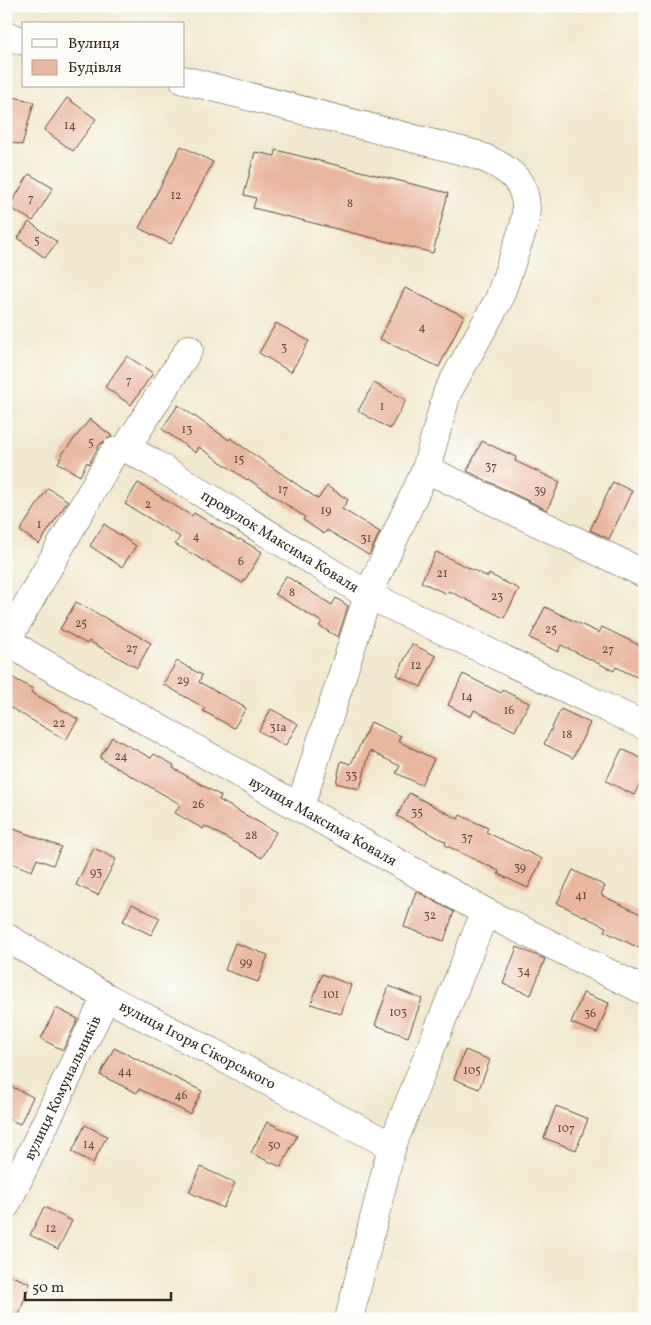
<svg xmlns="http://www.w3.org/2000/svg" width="651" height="1325" viewBox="0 0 651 1325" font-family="Vollkorn,serif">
<rect width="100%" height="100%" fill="#fdfcf7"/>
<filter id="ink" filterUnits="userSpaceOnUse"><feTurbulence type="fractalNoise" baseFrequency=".02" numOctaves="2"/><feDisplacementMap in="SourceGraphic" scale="10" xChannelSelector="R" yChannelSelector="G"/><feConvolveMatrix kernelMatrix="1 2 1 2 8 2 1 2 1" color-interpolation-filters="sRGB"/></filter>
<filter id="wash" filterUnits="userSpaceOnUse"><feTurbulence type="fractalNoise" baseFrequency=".0096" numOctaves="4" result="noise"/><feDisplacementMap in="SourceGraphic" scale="20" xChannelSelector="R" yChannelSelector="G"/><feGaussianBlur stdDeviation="1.12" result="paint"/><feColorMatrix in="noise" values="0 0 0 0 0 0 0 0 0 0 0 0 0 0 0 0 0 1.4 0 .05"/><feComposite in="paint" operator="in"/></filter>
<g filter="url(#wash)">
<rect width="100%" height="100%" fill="#f1e9cf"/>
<g id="blocks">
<g fill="#e9b6a0">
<path d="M 6,95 L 34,102 L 22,145 L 6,141 Z"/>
<path d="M 67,98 L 96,119 L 73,151 L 44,130 Z"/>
<path d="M 181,146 L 213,162 L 171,244 L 139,228 Z"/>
<path d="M 276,150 L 448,193 L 433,253 L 253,208 L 256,198 L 244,195 L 255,152 L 275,156 Z"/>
<path d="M 29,174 L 53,188 L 33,221 L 9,207 Z"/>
<path d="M 29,222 L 57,242 L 45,258 L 18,238 Z"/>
<path d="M 405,288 L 464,316 L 439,367 L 380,339 Z"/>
<path d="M 276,323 L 309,341 L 291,372 L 259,353 Z"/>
<path d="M 127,356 L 153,373 L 131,405 L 105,387 Z"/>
<path d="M 374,383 L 406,400 L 390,429 L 358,411 Z"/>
<path d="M 178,405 L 229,440 L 230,438 L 318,499 L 327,486 L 348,500 L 342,509 L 380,532 L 369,555 L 327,530 L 324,534 L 303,520 L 305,517 L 248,479 L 247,480 L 199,447 L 196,453 L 162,429 Z"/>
<path d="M 90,419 L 112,436 L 100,444 L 89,464 L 87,462 L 80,476 L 58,463 L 63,453 Z"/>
<path d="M 482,441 L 516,457 L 515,461 L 560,482 L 547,510 L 467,471 Z"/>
<path d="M 613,482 L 632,491 L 609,539 L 590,530 Z"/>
<path d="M 138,483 L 192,516 L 194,513 L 239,540 L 240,539 L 262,552 L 243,583 L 175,544 L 180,537 L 125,504 Z"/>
<path d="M 48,488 L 68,501 L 39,544 L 20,531 Z"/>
<path d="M 104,524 L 136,546 L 122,567 L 90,546 Z"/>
<path d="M 436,552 L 488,577 L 489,574 L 519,589 L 504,618 L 449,591 L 447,594 L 421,582 Z"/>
<path d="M 286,576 L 332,605 L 336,598 L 348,606 L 338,637 L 319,626 L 322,622 L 275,594 Z"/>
<path d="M 76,602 L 151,643 L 137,668 L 89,641 L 87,644 L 60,629 Z"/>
<path d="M 545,607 L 599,633 L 602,627 L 645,648 L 645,681 L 616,667 L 614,671 L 561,645 L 558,652 L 530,638 Z"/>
<path d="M 412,644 L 436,656 L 421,687 L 397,675 Z"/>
<path d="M 177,661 L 202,675 L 199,682 L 246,708 L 234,728 L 203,711 L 205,708 L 163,684 Z"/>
<path d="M 6,674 L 33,689 L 31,692 L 78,719 L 66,740 L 6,705 Z"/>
<path d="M 463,674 L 501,693 L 502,690 L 529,703 L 515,731 L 474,710 L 471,717 L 448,705 Z"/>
<path d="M 271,709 L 298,724 L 285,746 L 259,731 Z"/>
<path d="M 561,709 L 590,723 L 573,758 L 544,744 Z"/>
<path d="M 371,722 L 401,736 L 398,741 L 434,759 L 421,785 L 396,773 L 400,766 L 370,751 L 360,789 L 336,783 L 341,761 L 351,764 Z"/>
<path d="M 112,737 L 151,758 L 154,754 L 174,765 L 173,768 L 221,796 L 219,800 L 276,832 L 262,858 L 205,826 L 203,829 L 175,813 L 180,804 L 100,758 Z"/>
<path d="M 622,749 L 645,760 L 645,774 L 634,795 L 606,781 Z"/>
<path d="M 409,793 L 458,819 L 460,815 L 488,828 L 486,832 L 542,859 L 528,888 L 498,874 L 499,871 L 445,845 L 446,842 L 397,816 Z"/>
<path d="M 6,826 L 61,847 L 53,865 L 37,859 L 32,871 L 6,861 Z"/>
<path d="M 94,848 L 116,859 L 98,895 L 76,885 Z"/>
<path d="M 573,870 L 605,886 L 601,895 L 645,916 L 645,941 L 641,949 L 604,931 L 606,927 L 557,903 Z"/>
<path d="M 416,891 L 454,912 L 444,941 L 404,927 Z"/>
<path d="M 132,904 L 160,918 L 151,935 L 123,921 Z"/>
<path d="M 235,943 L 268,955 L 258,982 L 225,970 Z"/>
<path d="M 517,947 L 545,959 L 531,995 L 503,984 Z"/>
<path d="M 322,974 L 351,985 L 341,1014 L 311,1004 Z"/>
<path d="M 389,986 L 422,999 L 408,1037 L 375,1025 Z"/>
<path d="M 583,993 L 609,1003 L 597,1033 L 571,1023 Z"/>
<path d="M 56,1008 L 78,1019 L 63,1050 L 41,1039 Z"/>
<path d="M 114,1048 L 202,1091 L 190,1114 L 139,1089 L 137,1093 L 100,1075 Z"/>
<path d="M 465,1050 L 490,1060 L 479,1089 L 454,1079 Z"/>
<path d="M 6,1084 L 33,1097 L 20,1124 L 6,1118 Z"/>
<path d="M 556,1106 L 588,1119 L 576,1150 L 544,1138 Z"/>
<path d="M 267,1122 L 297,1136 L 281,1167 L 251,1153 Z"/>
<path d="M 85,1125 L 107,1136 L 93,1163 L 72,1152 Z"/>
<path d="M 201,1167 L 235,1183 L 223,1208 L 189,1192 Z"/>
<path d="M 44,1207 L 72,1221 L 58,1249 L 30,1235 Z"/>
<path d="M 6,1274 L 30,1283 L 19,1315 L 6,1311 Z"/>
</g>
</g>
</g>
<g filter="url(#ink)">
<use href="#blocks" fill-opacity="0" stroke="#564739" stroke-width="1"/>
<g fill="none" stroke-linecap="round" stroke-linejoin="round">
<g stroke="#564739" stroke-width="29">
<g id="minor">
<path d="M 6,36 L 24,41"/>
<path d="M 184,80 L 474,154 C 510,167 533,183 524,226 L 499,299 L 447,393 L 426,469"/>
<path d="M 126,448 L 189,349"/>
<path id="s1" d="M 6,640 L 29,655 L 485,912 L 645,991"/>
<path id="s2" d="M 7,640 L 114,452 L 126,448 L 153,463 L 368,595 L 645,726"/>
<path d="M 300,807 L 368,595 L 426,469 L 645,574"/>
<path id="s3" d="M 6,937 L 106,997 L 392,1146"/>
<path id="s4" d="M 6,1205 L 106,997"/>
<path d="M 349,1319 L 392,1146 L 485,912"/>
</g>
</g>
<use href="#minor" stroke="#fff" stroke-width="28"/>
</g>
</g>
<g text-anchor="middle" stroke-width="4.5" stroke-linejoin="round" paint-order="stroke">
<g font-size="12" fill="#664d3e">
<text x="70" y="129">14</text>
<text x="176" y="199">12</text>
<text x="31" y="202">7</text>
<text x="350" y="207">8</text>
<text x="37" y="244">5</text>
<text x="422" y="331">4</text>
<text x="284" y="351">3</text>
<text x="129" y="384">7</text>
<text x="382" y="410">1</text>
<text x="187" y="433">13</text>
<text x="91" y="446">5</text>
<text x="239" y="463">15</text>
<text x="491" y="470">37</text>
<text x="283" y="493">17</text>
<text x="540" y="494">39</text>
<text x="148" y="508">2</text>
<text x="326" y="514">19</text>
<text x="39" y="528">1</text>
<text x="196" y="540">4</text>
<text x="366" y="542">31</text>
<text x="241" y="565">6</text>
<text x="442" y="577">21</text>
<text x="292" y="596">8</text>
<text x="497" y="600">23</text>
<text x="81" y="627">25</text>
<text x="551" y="633">25</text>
<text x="132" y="652">27</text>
<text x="608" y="653">27</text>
<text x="416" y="669">12</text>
<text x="183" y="684">29</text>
<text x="467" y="700">14</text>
<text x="509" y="714">16</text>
<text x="59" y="727">22</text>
<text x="278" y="731">31а</text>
<text x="567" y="738">18</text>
<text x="121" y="760">24</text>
<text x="351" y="779">33</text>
<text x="198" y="808">26</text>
<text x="417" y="816">35</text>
<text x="251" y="839">28</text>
<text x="467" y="841">37</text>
<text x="520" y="871">39</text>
<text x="96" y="876">93</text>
<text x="581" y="899">41</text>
<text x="430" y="919">32</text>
<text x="246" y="966">99</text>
<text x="524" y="975">34</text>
<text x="331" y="998">101</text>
<text x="398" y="1016">103</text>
<text x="590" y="1017">36</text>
<text x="472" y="1074">105</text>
<text x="125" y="1075">44</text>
<text x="181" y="1099">46</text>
<text x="566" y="1132">107</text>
<text x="89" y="1148">14</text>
<text x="274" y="1149">50</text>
<text x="51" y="1232">12</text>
</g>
<g font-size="15" fill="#3b2a1e" stroke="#fdfcf7">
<text dy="5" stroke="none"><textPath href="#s2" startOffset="409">провулок Максима Коваля</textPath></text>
<text dy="5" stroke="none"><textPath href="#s1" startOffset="365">вулиця Максима Коваля</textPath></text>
<text dy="5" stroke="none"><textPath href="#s3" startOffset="220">вулиця Ігоря Сікорського</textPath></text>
<text dy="5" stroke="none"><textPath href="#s4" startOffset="130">вулиця Комунальників</textPath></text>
</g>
</g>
<rect width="651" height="1325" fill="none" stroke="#fdfcf7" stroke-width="25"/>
<rect x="22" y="22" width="162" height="65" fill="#fdfcf7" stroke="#afa8a0"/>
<rect x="32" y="39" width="25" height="8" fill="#ffffff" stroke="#afa8a0"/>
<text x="68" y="48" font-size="15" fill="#3b2a1e">Вулиця</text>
<rect x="32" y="60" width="25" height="15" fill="#e9b6a0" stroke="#afa8a0"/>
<text x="68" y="72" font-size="15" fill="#3b2a1e">Будівля</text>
<path d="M25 1292v8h146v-8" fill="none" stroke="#3b2a1e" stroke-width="2.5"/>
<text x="32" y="1292" font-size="15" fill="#3b2a1e" stroke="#fdfcf7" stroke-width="4" paint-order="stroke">50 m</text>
</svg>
